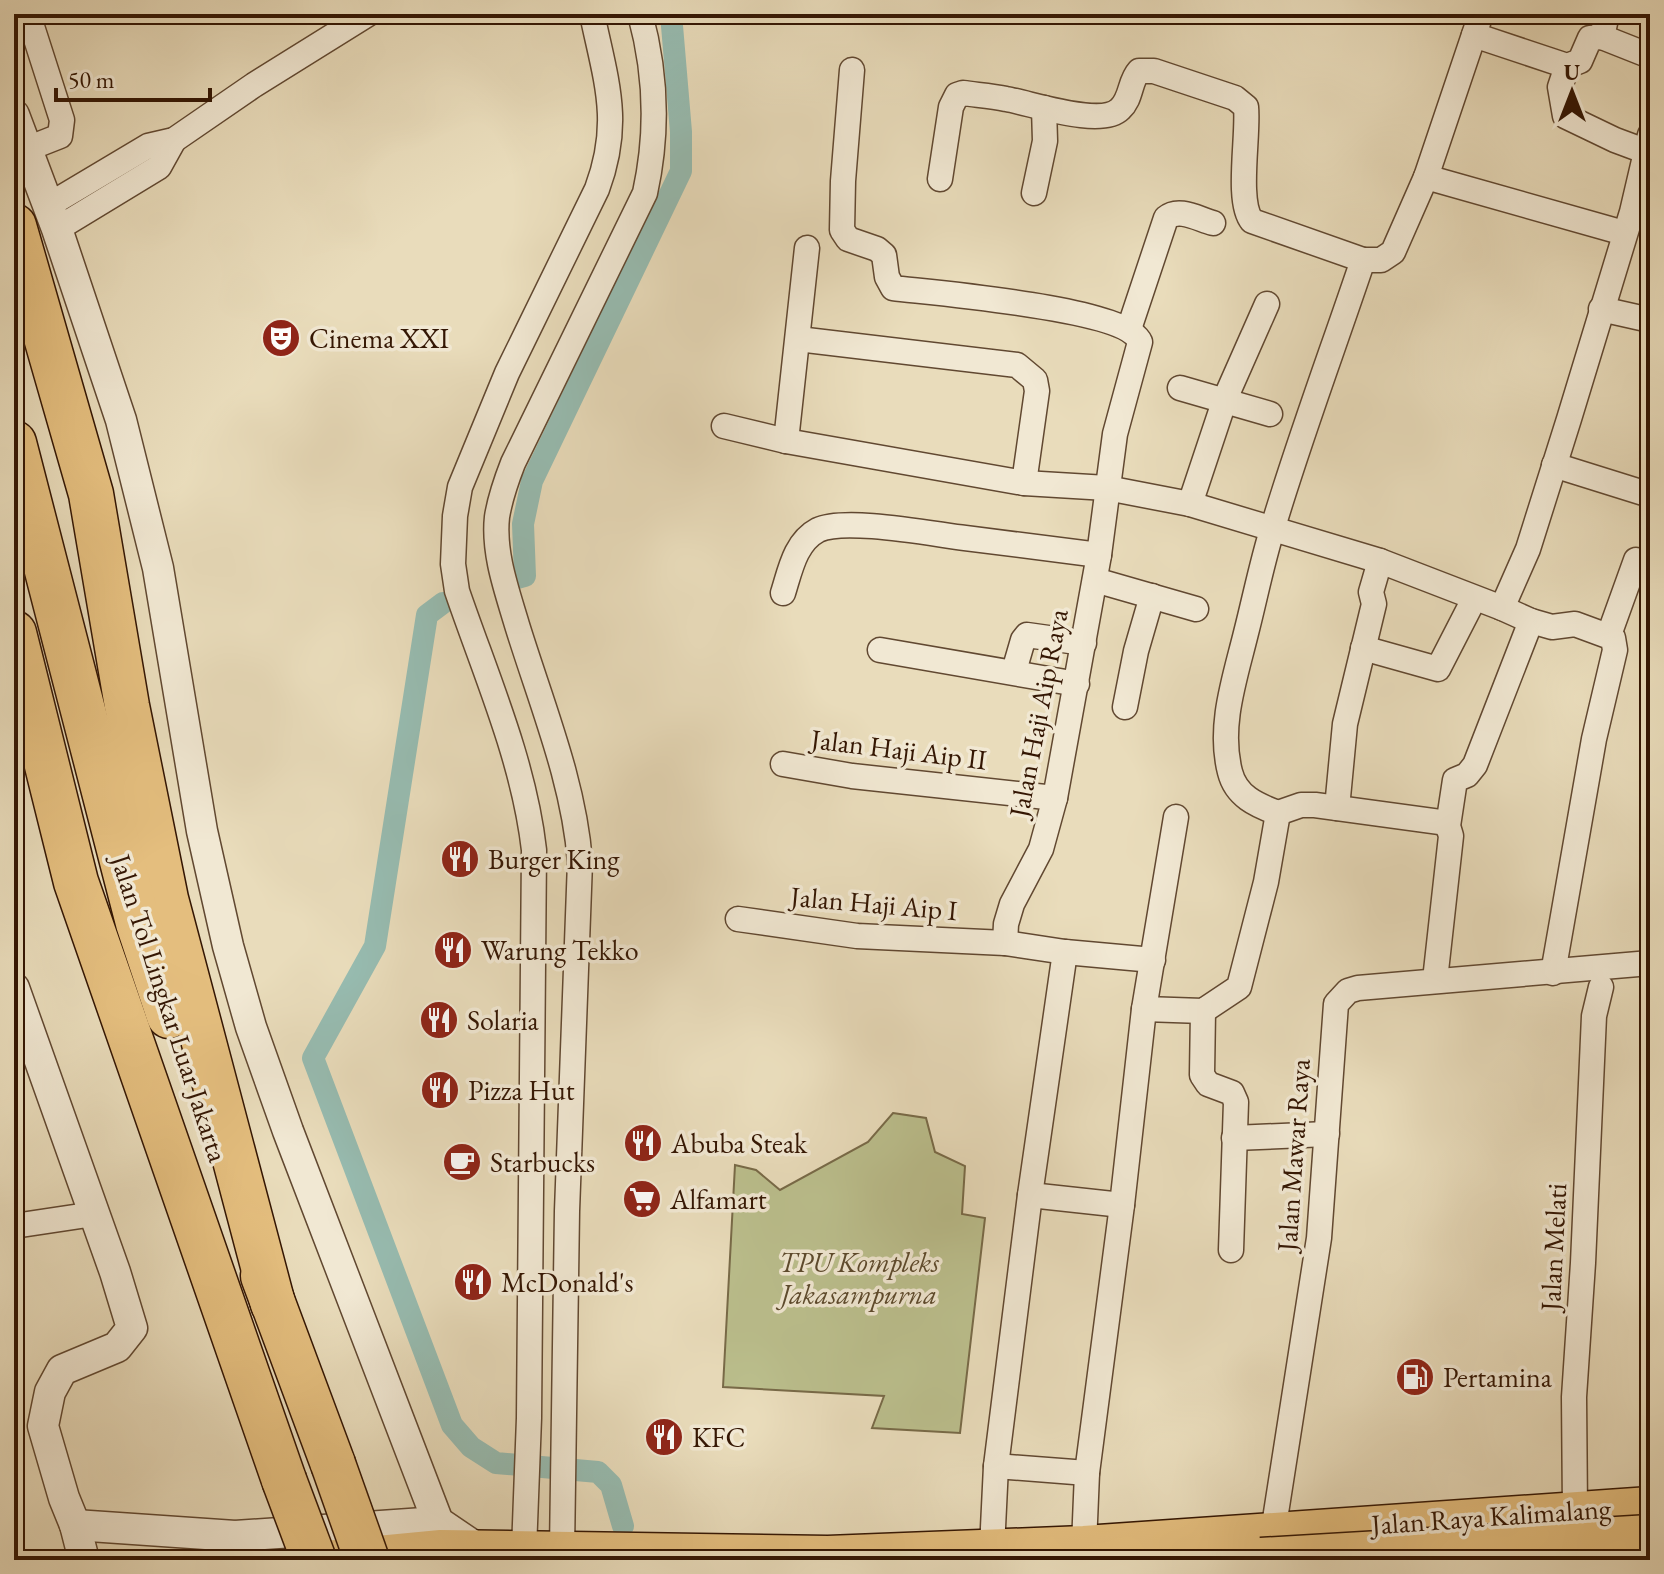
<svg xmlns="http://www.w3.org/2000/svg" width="1664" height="1574" viewBox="0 0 1664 1574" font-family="'EB Garamond',serif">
<rect width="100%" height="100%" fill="#e9dcbb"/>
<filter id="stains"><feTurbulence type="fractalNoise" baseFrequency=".0025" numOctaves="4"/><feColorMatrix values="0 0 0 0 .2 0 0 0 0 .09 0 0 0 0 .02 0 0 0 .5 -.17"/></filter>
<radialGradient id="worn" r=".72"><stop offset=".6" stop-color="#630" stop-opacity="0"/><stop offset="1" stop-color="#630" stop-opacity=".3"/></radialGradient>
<path fill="#bbbf8d" stroke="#786a48" stroke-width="2" d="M 893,1113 L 926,1118 L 935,1152 L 965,1166 L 962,1214 L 985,1218 L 960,1433 L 872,1428 L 884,1396 L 723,1387 L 735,1165 L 756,1170 L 780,1190 L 868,1142 Z"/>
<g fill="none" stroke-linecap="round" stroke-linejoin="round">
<g stroke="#97bcb1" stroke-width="22">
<path d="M 514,579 L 525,576 L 523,524 L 532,481 L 681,171 L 681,132 L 671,14"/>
<path d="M 443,603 L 427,615 L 375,946 L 313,1058 L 452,1425 L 471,1447 L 496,1463 L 598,1472 L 611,1485 L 623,1526"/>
</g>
<g stroke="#614831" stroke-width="27">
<g id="minor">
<path d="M 1474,35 L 1567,66 L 1580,61 L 1590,38 L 1602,37 L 1607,14"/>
<path d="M 1602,37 L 1650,56"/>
<path d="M 1567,66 L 1560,87 L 1565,116 L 1615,140 L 1650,153"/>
<path d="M 852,70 L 843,181 L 842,230 L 848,239 L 877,249 L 884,255 L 887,277 L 893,288 C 934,293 1126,308 1140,342 L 1115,434 L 1099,555 L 1055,798 L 1041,849 L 1012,904 L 1006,924 L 1005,943"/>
<path d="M 27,149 L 60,136 L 62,120 L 28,14"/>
<path d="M 1426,177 L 1624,233"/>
<path d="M 940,179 L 951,107 L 957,95 L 963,93 C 977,95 992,96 1006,99 C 1031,103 1101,128 1120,109 C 1132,98 1129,82 1139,71 L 1154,71 L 1235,98 L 1246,107 C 1249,134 1236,202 1252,221 L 1363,260"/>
<path d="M 1034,193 L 1045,141 L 1044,108"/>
<path d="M 49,205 L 148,146 L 174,140 L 254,85 L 368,14"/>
<path d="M 57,229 L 159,167 L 174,140"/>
<path d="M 1601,309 L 1650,320"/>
<path d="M 1129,329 L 1166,218 C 1179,207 1198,219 1213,223"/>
<path d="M 798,339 L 1017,365 L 1035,380 L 1037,391 L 1024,483"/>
<path d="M 1180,388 L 1270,414"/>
<path d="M 724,426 L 786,441 L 1024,483 L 1107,488 L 1190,504 L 1380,561 L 1502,608 L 1531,621 L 1552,627 L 1575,624 L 1613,638 L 1615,650 L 1594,739 L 1553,973"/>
<path d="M 786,441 L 807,248"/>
<path d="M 1554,465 L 1650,495"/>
<path d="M 1190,504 L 1225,399 L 1267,304"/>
<path d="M 1095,580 L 1196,609"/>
<path d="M 783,593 C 790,571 795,542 818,530 C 845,517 932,534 965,538 C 1009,544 1054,549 1099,555"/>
<path d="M 1502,608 L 1528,549 L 1569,419 L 1632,212 L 1650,135"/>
<path d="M 1609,635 L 1636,560"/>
<path d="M 1363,648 L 1438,669 L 1474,599"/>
<path d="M 880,650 L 1077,684"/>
<path d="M 1014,671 L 1023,640 L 1027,635 L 1084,643"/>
<path d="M 1125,707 L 1136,651 L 1152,596"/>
<path d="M 783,764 L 852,776 L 1055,798"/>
<path d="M 1337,808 L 1345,724 L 1374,604 L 1371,592 L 1380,561"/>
<path d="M 1448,826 L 1440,822 L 1315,805 L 1301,805 L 1278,813 C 1256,805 1236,796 1230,772 C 1218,726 1235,678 1246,633 C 1255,598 1262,562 1273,527 C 1300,437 1333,349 1363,260 L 1381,260 L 1393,252 L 1426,177 L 1481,14"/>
<path d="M 738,919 L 857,936 L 1005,943 L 1065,952 L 1153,960"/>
<path d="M 1435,980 L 1451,836 L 1448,826 L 1455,780 L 1467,775 L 1475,765 L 1531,621"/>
<path d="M 1144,1009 L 1203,1011 L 1239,987 L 1266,882 L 1278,813"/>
<path d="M 1203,1011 L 1202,1075 L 1208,1084 L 1232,1093 L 1236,1102 L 1231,1250"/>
<path d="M 1234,1138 L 1327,1134"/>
<path d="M 1030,1195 L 1122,1205"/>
<path d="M 14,1226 L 94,1214"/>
<path d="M 996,1466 L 1087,1473"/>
<path d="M 1575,1511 L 1574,1397 L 1583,1263 L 1594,1016 L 1601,987"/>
<path d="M 1273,1532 L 1319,1238 L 1336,1004 L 1348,991 L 1358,988 L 1650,963"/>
<path d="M 1084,1545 L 1087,1473 L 1122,1205 L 1144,1009 L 1176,817"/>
<path d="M 992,1548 L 996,1466 L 1030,1195 L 1065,952"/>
<path d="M 524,1550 L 529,1418 L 534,850 C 524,761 486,676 457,591 L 453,564 L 455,516 L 460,487 L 507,373 L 597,189 C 622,122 606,81 592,14"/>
<path d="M 562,1550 L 567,1211 L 580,862 C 574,781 541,703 517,625 C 507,591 493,553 497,517 C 500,498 506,481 513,463 L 645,193 C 658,134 656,72 640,14"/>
</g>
</g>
<g stroke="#614831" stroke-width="33">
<g id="tertiary">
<path d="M 14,115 L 57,229 L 121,420 L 158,568 L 202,831 L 228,946 L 251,1027 L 288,1131 L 438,1522 L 478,1549"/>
<path d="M 14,988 L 115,1272 L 132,1328 L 117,1347 L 62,1370 L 50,1392 L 43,1426 L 64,1498 L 75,1525 L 84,1560"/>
<path d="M 75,1525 L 235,1536 L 438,1522"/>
</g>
</g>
<g stroke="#341603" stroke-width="41">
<path id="primary" d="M 326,1560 L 441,1549 L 828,1555 L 1084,1545 L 1650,1506"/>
</g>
<g stroke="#341603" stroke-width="47">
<g id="motorway">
<path d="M 14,226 L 91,494 L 127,706 L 166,899 L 273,1304"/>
<path d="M 14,443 L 138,923 L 169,1016"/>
<path d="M 14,633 L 76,882 L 284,1480"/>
<path d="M 263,1276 L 333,1464"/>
</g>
</g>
<use href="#minor" stroke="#f1e8d3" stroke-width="24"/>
<use href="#tertiary" stroke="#f1e8d3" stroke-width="30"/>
<use href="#primary" stroke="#e4be7e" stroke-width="38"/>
<use href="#motorway" stroke="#e4be7e" stroke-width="44"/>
<g stroke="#341603" stroke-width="47" stroke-linecap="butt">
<g id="motorway-bridge">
<path d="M 333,1464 L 367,1560"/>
<path d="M 284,1480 L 314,1560"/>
<path d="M 1261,1560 L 1650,1537"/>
</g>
</g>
<use href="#motorway-bridge" stroke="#e4be7e" stroke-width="44"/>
</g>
<defs>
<g id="theatre-disc" transform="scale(2)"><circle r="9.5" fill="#8f2418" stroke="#f1e8d3"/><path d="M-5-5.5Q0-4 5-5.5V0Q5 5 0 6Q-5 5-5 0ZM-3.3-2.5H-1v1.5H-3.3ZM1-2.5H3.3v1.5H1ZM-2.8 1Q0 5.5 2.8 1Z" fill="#fff"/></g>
<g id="restaurant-disc" transform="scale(2)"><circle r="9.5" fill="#8f2418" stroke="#f1e8d3"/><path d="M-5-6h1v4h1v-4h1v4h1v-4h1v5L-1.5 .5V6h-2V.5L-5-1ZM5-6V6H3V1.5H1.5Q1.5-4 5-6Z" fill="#fff"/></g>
<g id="cafe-disc" transform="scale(2)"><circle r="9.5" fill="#8f2418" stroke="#f1e8d3"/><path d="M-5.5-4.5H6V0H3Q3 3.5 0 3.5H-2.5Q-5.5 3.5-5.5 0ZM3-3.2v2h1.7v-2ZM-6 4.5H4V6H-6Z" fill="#fff"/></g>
<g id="supermarket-disc" transform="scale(2)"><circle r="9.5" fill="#8f2418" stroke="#f1e8d3"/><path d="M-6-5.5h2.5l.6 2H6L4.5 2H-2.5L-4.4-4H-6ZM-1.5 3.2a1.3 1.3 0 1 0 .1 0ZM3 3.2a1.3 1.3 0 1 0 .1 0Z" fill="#fff"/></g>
<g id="fuel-disc" transform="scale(2)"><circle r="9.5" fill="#8f2418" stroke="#f1e8d3"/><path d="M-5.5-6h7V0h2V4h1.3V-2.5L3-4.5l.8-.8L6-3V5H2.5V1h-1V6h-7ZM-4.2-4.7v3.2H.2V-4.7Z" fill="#fff"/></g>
</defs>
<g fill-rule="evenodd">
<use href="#theatre-disc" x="281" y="338"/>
<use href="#restaurant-disc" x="460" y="859"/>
<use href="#restaurant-disc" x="453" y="950"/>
<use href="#restaurant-disc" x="439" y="1020"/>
<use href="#restaurant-disc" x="440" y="1090"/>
<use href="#restaurant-disc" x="643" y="1143"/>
<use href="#cafe-disc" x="462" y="1162"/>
<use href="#supermarket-disc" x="642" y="1199"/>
<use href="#restaurant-disc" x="473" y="1282"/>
<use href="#fuel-disc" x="1415" y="1377"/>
<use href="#restaurant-disc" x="664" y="1437"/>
</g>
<g text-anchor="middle" stroke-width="7" stroke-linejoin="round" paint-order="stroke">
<g font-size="28" fill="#341603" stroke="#f1e8d3" text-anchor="start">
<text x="309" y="348">Cinema XXI</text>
<text x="488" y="869">Burger King</text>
<text x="481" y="960">Warung Tekko</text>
<text x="467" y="1030">Solaria</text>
<text x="468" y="1100">Pizza Hut</text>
<text x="671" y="1153">Abuba Steak</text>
<text x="490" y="1172">Starbucks</text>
<text x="670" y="1209">Alfamart</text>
<text x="501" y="1292">McDonald's</text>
<text x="1443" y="1387">Pertamina</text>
<text x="692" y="1447">KFC</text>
</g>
<g font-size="28" fill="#341603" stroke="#f1e8d3">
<text transform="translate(1038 713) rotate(-79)" y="10">Jalan Haji Aip Raya</text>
<text transform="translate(899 749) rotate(7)" y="10">Jalan Haji Aip II</text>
<text transform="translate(874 903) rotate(5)" y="10">Jalan Haji Aip I</text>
<text transform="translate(170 1008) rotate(72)" y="10">Jalan Tol Lingkar Luar Jakarta</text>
<text transform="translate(1293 1155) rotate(-86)" y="10">Jalan Mawar Raya</text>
<text transform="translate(1553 1247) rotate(-87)" y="10">Jalan Melati</text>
<text transform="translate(1491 1516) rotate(-4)" y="10">Jalan Raya Kalimalang</text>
</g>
<g font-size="28" font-style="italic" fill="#5c492c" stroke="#f1e8d3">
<text x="859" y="1272">TPU Kompleks<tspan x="859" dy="32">Jakasampurna</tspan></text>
</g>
</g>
<rect width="1664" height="1574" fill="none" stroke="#e9dcbb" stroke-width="48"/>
<rect x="16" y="16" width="1632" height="1542" fill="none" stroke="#341603" stroke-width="4"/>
<rect x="24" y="24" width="1616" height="1526" fill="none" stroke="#341603" stroke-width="2"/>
<g transform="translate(1572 92)" stroke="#f1e8d3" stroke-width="6" paint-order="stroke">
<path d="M0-6L14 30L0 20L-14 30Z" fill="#341603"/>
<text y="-12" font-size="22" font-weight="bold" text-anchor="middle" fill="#341603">U</text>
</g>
<path d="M56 88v12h154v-12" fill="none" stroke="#341603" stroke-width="4"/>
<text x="68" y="88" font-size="24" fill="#341603" stroke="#f1e8d3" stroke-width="6" paint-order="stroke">50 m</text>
<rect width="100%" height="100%" filter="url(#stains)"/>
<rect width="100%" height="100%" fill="url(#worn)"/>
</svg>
